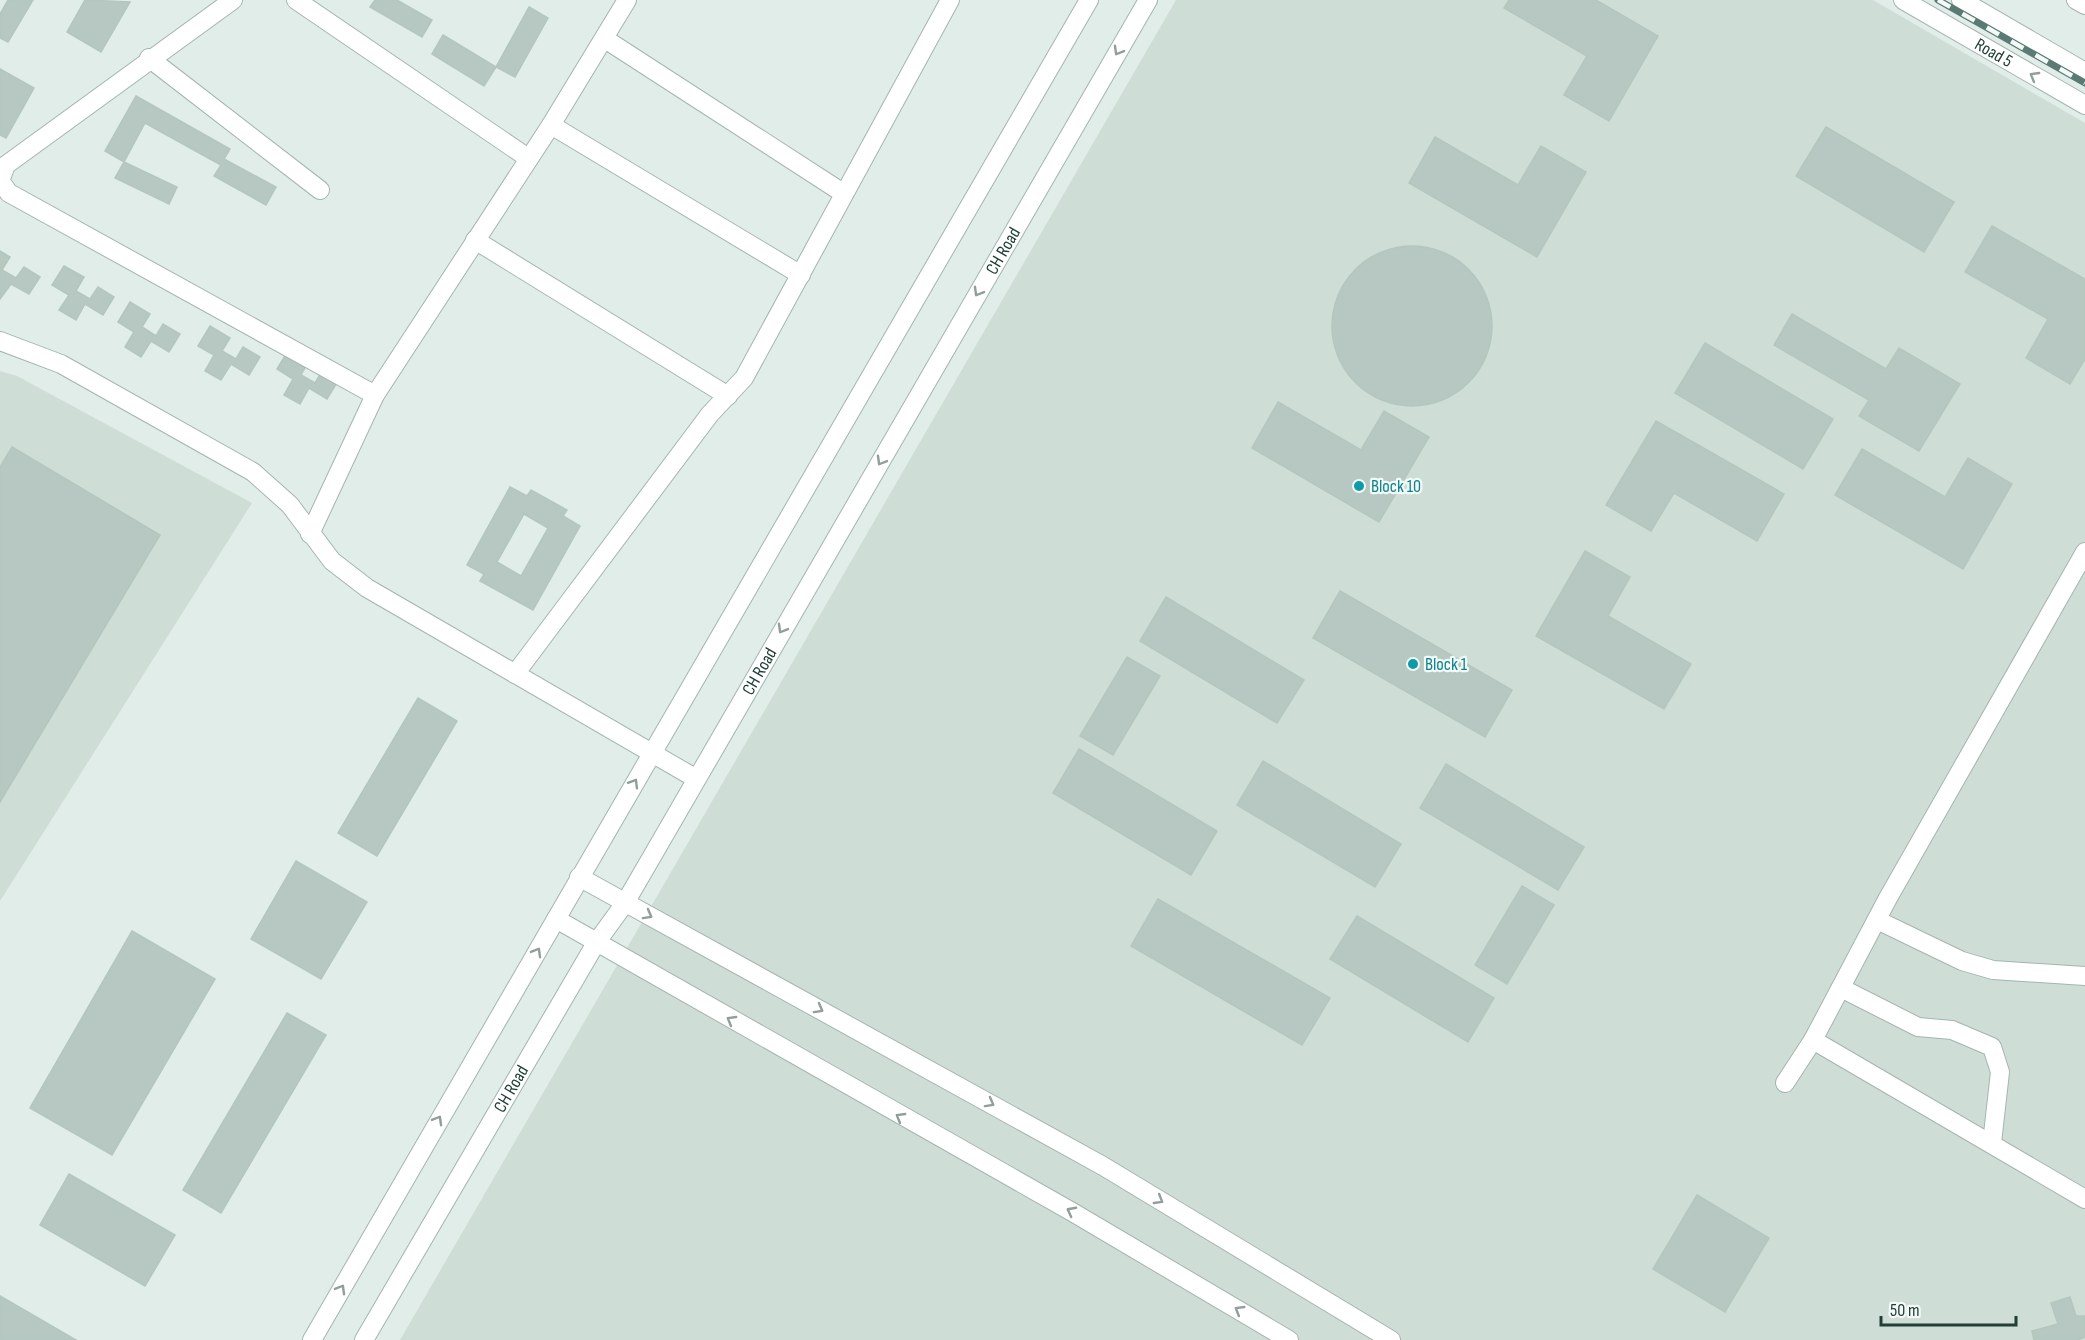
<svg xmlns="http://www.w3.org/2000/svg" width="2085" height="1340" viewBox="0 0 2085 1340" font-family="'Sofia Sans Condensed',sans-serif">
<rect width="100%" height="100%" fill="#e1ede8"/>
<g fill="#cfddd7">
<path d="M 1176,0 L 1873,0 L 2085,123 L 2085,1340 L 400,1340 Z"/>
<path d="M 0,371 L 17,376 L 252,503 L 0,901 Z"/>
</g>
<g fill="#b6c8c1" stroke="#b3c7bf" stroke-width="1.5" fill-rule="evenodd">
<path d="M 8,0 L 33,0 L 8,42 L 0,38 L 0,14 Z"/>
<path d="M 85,0 L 130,2 L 101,52 L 67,32 Z"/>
<path d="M 375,0 L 397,0 L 432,20 L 422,37 L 370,7 Z"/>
<path d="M 1509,0 L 1596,0 L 1658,36 L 1609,121 L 1564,95 L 1587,56 L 1504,8 Z"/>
<path d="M 529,7 L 548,18 L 515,77 L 496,67 Z"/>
<path d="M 443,35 L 496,67 L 484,86 L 432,54 Z"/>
<path d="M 0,69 L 34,88 L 6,138 L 0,135 Z"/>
<path d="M 136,96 L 230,149 L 224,159 L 276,187 L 266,205 L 214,176 L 221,165 L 145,123 L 124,162 L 105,151 Z"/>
<path d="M 1826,127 L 1954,202 L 1924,252 L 1796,176 Z"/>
<path d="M 1435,137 L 1518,185 L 1541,146 L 1586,172 L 1537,257 L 1409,183 Z"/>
<path d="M 124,162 L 177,187 L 169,204 L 115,178 Z"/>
<path d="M 1992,226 L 2085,279 L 2085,359 L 2070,384 L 2026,358 L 2048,319 L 1965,272 Z"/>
<circle cx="1412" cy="326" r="80"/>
<path d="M 0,251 L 10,257 L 2,270 L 16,278 L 24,267 L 40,277 L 29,294 L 11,284 L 0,299 Z"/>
<path d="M 64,266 L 84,277 L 76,291 L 90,299 L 98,287 L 114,297 L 103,315 L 85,304 L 76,320 L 59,310 L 69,295 L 52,285 Z"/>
<path d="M 130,302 L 150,314 L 142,327 L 156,336 L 163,324 L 180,334 L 169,352 L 151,341 L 141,357 L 125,347 L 134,332 L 118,322 Z"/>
<path d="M 1792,314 L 1886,369 L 1899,348 L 1960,384 L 1919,451 L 1859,416 L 1869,400 L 1774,345 Z"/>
<path d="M 210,326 L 230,338 L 222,351 L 236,359 L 243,347 L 260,357 L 249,375 L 231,364 L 221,380 L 205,371 L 214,355 L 198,346 Z"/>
<path d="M 1705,343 L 1833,419 L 1803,469 L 1675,393 Z"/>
<path d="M 289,349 L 309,361 L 301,375 L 315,383 L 322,371 L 338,381 L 327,399 L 309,388 L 300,404 L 284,395 L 293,379 L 277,369 Z"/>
<path d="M 1278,402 L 1361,450 L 1384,411 L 1429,437 L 1379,522 L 1252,448 Z"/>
<path d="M 1656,421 L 1784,494 L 1757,541 L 1674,493 L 1651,531 L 1606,505 Z"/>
<path d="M 12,447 L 160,535 L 0,802 L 0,467 Z"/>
<path d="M 1862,449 L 1945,497 L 1968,458 L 2012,484 L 1963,569 L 1835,495 Z"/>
<path d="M 510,487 L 527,496 L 531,490 L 567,510 L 563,516 L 580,526 L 533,610 L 480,581 L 484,574 L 467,565 ZM 524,514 L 548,528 L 521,576 L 497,562 Z"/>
<path d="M 1585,551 L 1630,577 L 1608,616 L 1691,664 L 1664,709 L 1536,636 Z"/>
<path d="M 1340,591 L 1512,690 L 1485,737 L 1313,638 Z"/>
<path d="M 1166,597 L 1304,680 L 1277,723 L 1140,641 Z"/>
<path d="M 1127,657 L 1160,676 L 1113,755 L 1080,736 Z"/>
<path d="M 418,698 L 457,721 L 377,856 L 338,833 Z"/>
<path d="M 1079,749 L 1217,831 L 1191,875 L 1053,793 Z"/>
<path d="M 1263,761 L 1401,844 L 1375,887 L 1237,805 Z"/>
<path d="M 1446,764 L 1584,847 L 1558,890 L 1420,808 Z"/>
<path d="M 296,861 L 367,902 L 321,979 L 251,939 Z"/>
<path d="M 1522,886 L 1554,905 L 1507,984 L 1475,965 Z"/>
<path d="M 1158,899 L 1330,998 L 1302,1045 L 1131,946 Z"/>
<path d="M 1357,916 L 1494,998 L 1468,1042 L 1330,959 Z"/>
<path d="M 132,931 L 215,979 L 112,1155 L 30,1108 Z"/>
<path d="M 287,1013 L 326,1035 L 221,1213 L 183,1190 Z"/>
<path d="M 69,1174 L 175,1235 L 145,1286 L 40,1225 Z"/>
<path d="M 1697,1195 L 1769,1238 L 1725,1312 L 1653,1269 Z"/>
<path d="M 0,1296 L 76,1340 L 0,1340 Z"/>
<path d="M 2070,1297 L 2076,1316 L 2085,1316 L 2085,1337 L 2078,1340 L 2034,1340 L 2032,1331 L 2058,1324 L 2051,1303 Z"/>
</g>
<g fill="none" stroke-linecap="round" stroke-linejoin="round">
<g stroke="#a3b5af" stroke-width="20">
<g id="minor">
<path d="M 233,0 L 6,165 L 0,181 L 9,193 L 375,395"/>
<path d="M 296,0 L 528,158"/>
<path id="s1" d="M 1903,0 L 2085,105"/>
<path d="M 1961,0 L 2085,72"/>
<path d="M 2076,0 L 2085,5"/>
<path d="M 605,39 L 843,193"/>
<path d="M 149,58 L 320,190"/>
<path d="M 551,125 L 801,275"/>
<path d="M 475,240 L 728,396"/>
<path d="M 0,341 L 61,364 L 253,472 L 290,505 L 332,561 L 367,588 L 695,778"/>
<path d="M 310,534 L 375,395 L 551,125 L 627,0"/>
<path d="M 515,674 L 710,414 L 744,378 L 950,0"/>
<path d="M 579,877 L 1103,1166 L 1391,1340"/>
<path d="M 556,919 L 1074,1213 L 1289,1340"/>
<path d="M 1877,920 L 1962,961 L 1993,970 L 2085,976"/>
<path d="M 1841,988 L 1918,1027 L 1952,1030 L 1992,1047 L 2000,1072 L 1992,1143"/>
<path d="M 1813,1040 L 2085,1199"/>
<path d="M 1785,1083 L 1813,1040 L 1888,898 L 2085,552"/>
<path d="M 312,1340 L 1089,0"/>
<path id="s2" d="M 364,1340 L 596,943 L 625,903 L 654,853 L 1148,0"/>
</g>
</g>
<use href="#minor" stroke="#fff" stroke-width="18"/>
<g stroke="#5a7b73" stroke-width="7">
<path id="rail" d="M 1938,0 L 2085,83"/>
</g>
<use href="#rail" stroke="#f2f9f6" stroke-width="4.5" stroke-dasharray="14" stroke-linecap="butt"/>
</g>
<defs><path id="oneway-chevron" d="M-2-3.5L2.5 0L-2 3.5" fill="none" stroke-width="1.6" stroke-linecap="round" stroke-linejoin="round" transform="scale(1.5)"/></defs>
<g stroke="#909f9b">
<use href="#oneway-chevron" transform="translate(1118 51) rotate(120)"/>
<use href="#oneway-chevron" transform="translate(2034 76) rotate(-150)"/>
<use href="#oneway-chevron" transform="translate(978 292) rotate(120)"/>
<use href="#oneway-chevron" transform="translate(881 461) rotate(120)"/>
<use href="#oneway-chevron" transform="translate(782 629) rotate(120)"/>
<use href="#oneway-chevron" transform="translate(634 783) rotate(-59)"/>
<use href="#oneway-chevron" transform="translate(648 915) rotate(29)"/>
<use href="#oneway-chevron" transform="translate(537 952) rotate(-60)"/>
<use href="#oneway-chevron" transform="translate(819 1009) rotate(29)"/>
<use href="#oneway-chevron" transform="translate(731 1020) rotate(-150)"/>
<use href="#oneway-chevron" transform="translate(990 1103) rotate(29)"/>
<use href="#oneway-chevron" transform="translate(900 1117) rotate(-150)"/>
<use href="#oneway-chevron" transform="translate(438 1120) rotate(-60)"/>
<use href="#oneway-chevron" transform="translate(1159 1200) rotate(31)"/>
<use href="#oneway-chevron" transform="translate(1071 1211) rotate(-152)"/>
<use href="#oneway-chevron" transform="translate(341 1289) rotate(-60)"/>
<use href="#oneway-chevron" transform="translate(1239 1310) rotate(-149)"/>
</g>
<g fill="#0f9aa8" stroke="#f2f9f6" stroke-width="2">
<circle cx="1359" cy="486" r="6"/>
<circle cx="1413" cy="664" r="6"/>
</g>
<g text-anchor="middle" stroke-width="4.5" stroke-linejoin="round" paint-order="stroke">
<g font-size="18" fill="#203f37" stroke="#f2f9f6">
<text dy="6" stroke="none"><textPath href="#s1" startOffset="105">Road 5</textPath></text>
<text dy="6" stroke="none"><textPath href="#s2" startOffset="1263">CH Road</textPath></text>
<text dy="6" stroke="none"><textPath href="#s2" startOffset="777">CH Road</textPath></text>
<text dy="6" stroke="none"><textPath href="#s2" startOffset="291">CH Road</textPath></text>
</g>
<g font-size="18" fill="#0d838f" stroke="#f2f9f6" text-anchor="start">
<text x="1371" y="492">Block 10</text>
<text x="1425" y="670">Block 1</text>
</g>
</g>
<path d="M1881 1316v9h135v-9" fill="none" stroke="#203f37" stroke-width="3"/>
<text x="1890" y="1316" font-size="18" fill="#203f37" stroke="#f2f9f6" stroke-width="4.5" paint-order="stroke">50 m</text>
</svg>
